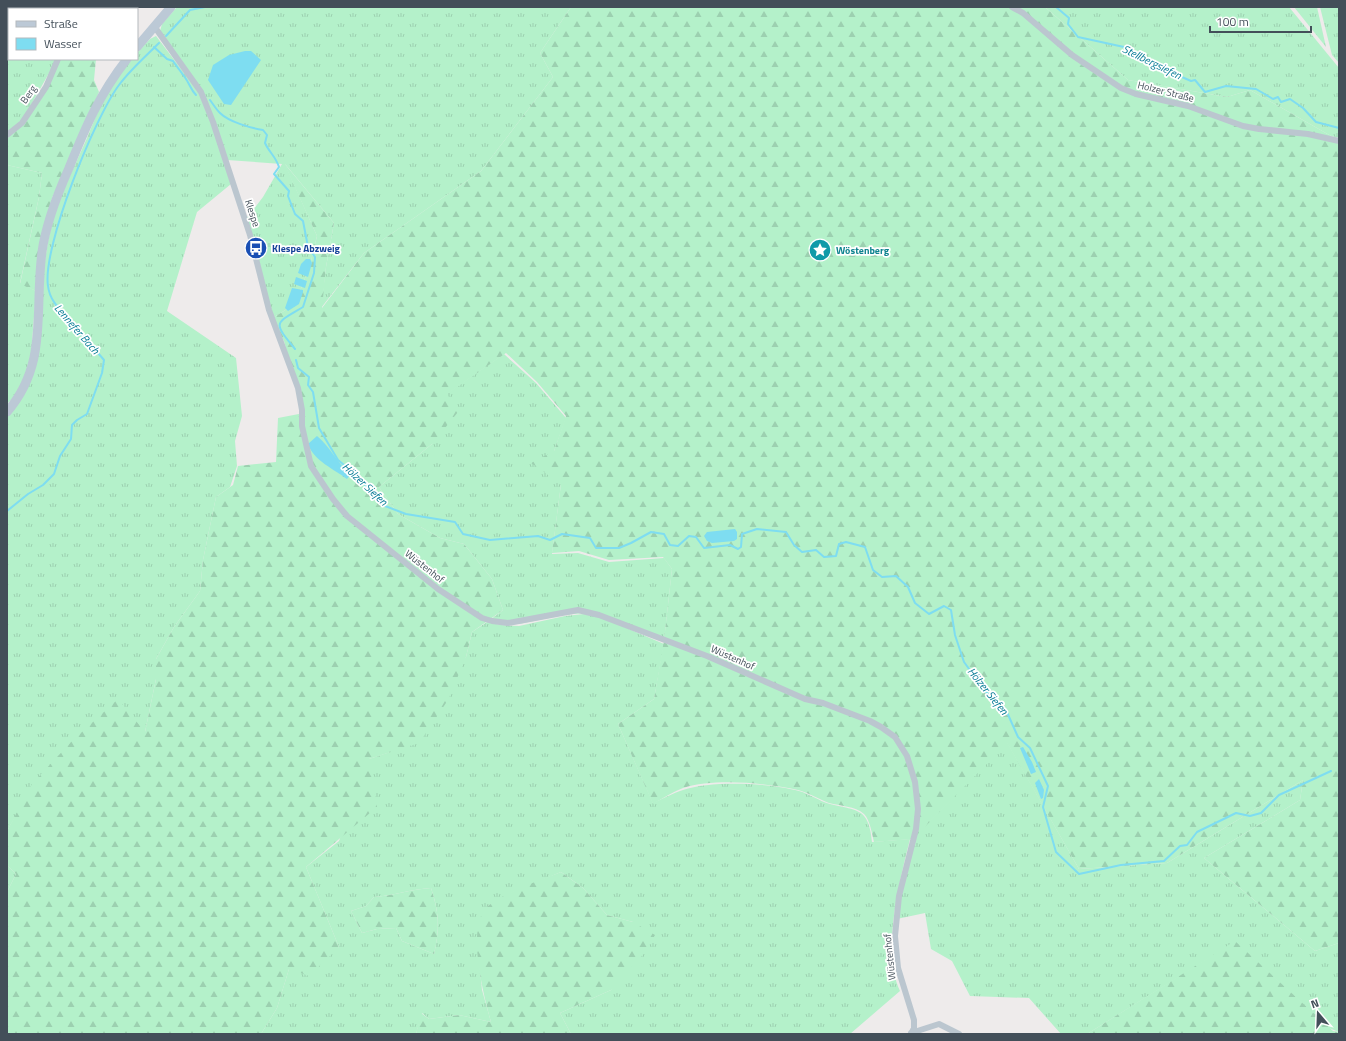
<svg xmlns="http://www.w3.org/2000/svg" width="1346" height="1041" viewBox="0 0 1346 1041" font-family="'Titillium Web',sans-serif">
<defs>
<pattern id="grass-tufts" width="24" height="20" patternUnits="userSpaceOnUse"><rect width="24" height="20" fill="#b4f1ca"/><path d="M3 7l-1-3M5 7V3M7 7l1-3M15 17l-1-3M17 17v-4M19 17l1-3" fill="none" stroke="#9cd0b0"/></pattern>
<pattern id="forest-firs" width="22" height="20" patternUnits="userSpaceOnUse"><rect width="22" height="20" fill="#b4f1ca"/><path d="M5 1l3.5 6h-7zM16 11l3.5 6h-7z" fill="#9cd0b0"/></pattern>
</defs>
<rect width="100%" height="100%" fill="#eeebeb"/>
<g fill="url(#grass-tufts)" fill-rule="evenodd">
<path d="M 7,7 L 81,7 L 80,9 L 9,9 L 9,59 L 57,59 L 23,119 L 7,137 Z"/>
<path d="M 177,7 L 571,7 L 540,53 L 553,77 L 481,171 L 364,253 L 321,308 L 326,267 L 334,223 L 285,164 L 317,236 L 310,265 L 295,304 L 271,319 L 246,219 L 263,197 L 282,164 L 227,160 L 210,110 L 160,31 L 162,24 Z"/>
<path d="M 1045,7 L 1289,7 L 1339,68 L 1339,138 L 1331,136 L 1250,90 L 1227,97 L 1128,80 Z"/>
<path d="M 1294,7 L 1317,7 L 1326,47 Z"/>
<path d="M 1320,7 L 1339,7 L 1339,63 L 1332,55 Z"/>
<path d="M 156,36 L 198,91 L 207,110 L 231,184 L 197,212 L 167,311 L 236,358 L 242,416 L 235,441 L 237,466 L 230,487 L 216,497 L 203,560 L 200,591 L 174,627 L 156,659 L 156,679 L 145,732 L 18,812 L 7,831 L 7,415 C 55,367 36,309 47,248 C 53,209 71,174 87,138 C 94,121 101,103 109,88 C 115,77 125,68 132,59 L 137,59 L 137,53 L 150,39 Z"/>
<path d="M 7,165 L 42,173 L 39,197 L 20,283 L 36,291 L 30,368 L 15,396 L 7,404 Z"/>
<path d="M 504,354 L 536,383 L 566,418 L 554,451 L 561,484 L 552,554 L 578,553 L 609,562 L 664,558 L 672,569 L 664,641 L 584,613 L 564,615 L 519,624 L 502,623 L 490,620 L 503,610 L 492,579 L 464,544 L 440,538 L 398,514 L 379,487 L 432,444 L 446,394 Z"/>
<path d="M 584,614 L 603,618 L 664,644 L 654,699 L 618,724 L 653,803 C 662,799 673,793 683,790 C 712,780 770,783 799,791 C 810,794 819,801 830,804 C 840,807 858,808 864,816 C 870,823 871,834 872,842 L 910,839 C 900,880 881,951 900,991 L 850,1034 L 571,1034 L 560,1013 L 611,990 L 633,922 L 607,915 L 583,888 L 561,872 L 513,892 L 488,906 L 478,950 L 482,990 L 491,1022 L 459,1015 L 429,1019 L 422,1013 L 416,1034 L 261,1034 L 277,1008 L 289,969 L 339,947 L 306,867 L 339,841 L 369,759 L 390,752 L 466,657 L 472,632 L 487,622 L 501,625 L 519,626 L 565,616 ZM 431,888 C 439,912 440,928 434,954 L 402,941 L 396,928 L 377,929 L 362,933 L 351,911 L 366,906 L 374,897 C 393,896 411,889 431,888 Z"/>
<path d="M 1007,742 L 1079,869 L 1167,863 L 1303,780 L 1300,800 L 1204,858 L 1315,951 L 1339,943 L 1339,1032 L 1329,1028 L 1235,942 L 1087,1034 L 1061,1034 L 1029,998 L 970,996 L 952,961 L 931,949 L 925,913 L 897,919 L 902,885 L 915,836 Z"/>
<path d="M 7,865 L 16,874 L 7,892 Z"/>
</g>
<g fill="url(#forest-firs)">
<path d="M 571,7 L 1045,7 L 1128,80 L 1227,97 L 1250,90 L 1331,136 L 1332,141 L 1339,142 L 1339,943 L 1315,951 L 1204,858 L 1300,800 L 1303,780 L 1167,863 L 1079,869 L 1007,743 L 913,839 L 874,842 C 872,834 870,820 864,814 C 855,806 840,806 829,803 C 819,799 809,793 798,790 C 765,783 715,778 683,788 C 673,792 663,798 653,804 L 618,724 L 654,699 L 664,640 L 672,569 L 663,557 L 609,560 L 579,551 L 552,553 L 561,484 L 531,463 L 554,451 L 566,416 L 537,382 L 506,353 L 447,394 L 458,412 L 432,444 L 379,487 L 398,514 L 440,538 L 464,544 L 492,579 L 503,610 L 472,632 L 466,657 L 448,700 L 419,743 L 369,759 L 377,807 L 306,867 L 339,947 L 309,976 L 289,969 L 277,1008 L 261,1034 L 7,1034 L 7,892 L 16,874 L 7,865 L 7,831 L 32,784 L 71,742 L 118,699 L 145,732 L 156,679 L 156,659 L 174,627 L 200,591 L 203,560 L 216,497 L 233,485 L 238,466 L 276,462 L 278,418 L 304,413 L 284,341 L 271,319 L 295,304 L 310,265 L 317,236 L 284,163 L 334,223 L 326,267 L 322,308 L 364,253 L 481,171 L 553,77 L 540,53 Z"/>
<path d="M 59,59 L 96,59 L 94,80 L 99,92 L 52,198 L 36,291 L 20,284 L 39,197 L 42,173 L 7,165 L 7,139 L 24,120 Z"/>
<path d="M 561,872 L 583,888 L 607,915 L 633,922 L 655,935 L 646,951 L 611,990 L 560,1013 L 571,1034 L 416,1034 L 421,1013 L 429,1019 L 459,1015 L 491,1022 C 484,996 465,926 488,906 C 505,892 540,880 561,872 Z"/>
<path d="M 431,888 C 439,912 440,929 434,954 L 402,941 L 396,928 L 377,929 L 362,933 L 351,911 L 366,906 L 374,897 C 393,896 411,889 431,888 Z"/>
<path d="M 1235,941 L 1333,1031 L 1339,1032 L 1339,1034 L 1087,1034 Z"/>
</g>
<g fill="#7eddf1">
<path d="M 245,51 L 251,51 L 261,60 L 231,105 L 224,104 L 208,80 L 213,65 L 229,55 Z"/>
<path d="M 306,259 L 310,259 L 312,263 L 308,277 L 298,273 L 301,264 Z"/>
<path d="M 296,277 L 307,281 L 305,288 L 294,284 Z"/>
<path d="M 292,288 L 303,290 L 303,292 L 299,304 L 288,311 L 285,308 Z"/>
<path d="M 317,436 C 330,447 338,463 350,475 L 347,479 C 334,469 314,461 308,444 Z"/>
<path d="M 735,529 L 737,532 L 737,539 L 734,541 L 712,543 L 707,541 L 704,536 L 707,532 Z"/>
<path d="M 1023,747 L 1032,762 L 1036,772 L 1031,774 L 1020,748 Z"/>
<path d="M 1039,779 L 1044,790 L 1043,798 L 1041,799 L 1035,783 Z"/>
</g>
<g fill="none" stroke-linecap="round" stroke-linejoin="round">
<g stroke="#7eddf1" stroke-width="2">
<path d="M 1056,7 L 1069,18 L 1068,24 L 1078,37 L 1124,47 L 1143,60 L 1191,81 L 1195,80 L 1205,92 L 1226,86 L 1256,89 L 1273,99 L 1278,97 L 1281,102 L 1290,99 L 1303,108 L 1316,122 L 1339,128"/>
<path d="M 166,36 L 190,10 L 205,7"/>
<path d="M 154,47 L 167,59 L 173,61 C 177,67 182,73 186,79 C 190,85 191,90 196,95"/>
<path d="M 210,100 C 213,104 216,109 220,113 C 229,122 251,128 263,130 L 267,135 L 265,143 C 269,152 276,157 279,167 L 274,174 L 289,191 L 288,196 L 295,214 L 303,221 L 308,247 L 315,257 L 314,273 L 303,307 C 275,324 272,321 295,349"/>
<path d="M 296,360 L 298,368 L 309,377 L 308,385 L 313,392 L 319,428 L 338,460 L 355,474 L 385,506 L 406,514 L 455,522 L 463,534 L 490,540 L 538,536 L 550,540 L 562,534 L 590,538 L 596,548 L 619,548 L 631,543 L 651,532 L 664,534 L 670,545 L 678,546 L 689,536 L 696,537 L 704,548 L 730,545 L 738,549 L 741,547 L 742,534 L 757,529 L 786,532 L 794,545 L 802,552 L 816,550 L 824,557 L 836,556 L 839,544 L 846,542 L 865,547 L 873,570 L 882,577 L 896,576 L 908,587 L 915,603 L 929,614 L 944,606 L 951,610 L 955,635 L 964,662 L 986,692 L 1006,710 L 1018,737 L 1030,748 L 1048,786 L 1043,807 L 1056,852 L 1079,874 L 1121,865 L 1164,861 L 1180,846 L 1187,845 L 1197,832 L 1236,813 L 1250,816 L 1261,813 L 1279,795 L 1331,771"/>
<path d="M 7,511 L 28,494 L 43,485 L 54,474 L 60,456 L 71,439 L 72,425 L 77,420 L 87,414 L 102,373 L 104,360 C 94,348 84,339 75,326 C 65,313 50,304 48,286 C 42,247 95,117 119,85 C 130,70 146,56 159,43"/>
</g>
<g stroke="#bbc6cf" stroke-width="6">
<path d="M 1012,7 L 1023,13 L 1072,55 L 1121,88 L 1136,94 L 1188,106 L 1243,126 L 1259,129 L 1308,134 L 1339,141"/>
<path d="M 81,9 L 82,7"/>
<path d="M 154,26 L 201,92 L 213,122 L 250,235 L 269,310 L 298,388 L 302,410 L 302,426 L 311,466 L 333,499 L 347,516 L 438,589 L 482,618 L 492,621 L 508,623 L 578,610 L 599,615 L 707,656 L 805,699 L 823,703 L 870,721 L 881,727 L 895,737 L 907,756 L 915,782 L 918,809 L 916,829 L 899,896 L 895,936 L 898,968 L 914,1020 L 914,1028 L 911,1034"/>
<path d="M 7,135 L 22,123 L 46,87 L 58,59"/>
<path d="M 911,1033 L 939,1024 L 959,1034"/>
</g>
<g stroke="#bcc9d6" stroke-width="9">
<path d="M 137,47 L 171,7"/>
<path d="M 7,412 C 49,363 34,311 42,252 C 46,223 57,195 69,168 C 86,126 99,95 127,59"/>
</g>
</g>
<defs>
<g id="bus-disc" transform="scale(1.15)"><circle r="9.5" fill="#1a4fb4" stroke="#fff"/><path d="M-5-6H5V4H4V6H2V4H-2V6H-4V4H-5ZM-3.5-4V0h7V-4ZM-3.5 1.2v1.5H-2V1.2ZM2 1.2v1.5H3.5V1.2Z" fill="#fff"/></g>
<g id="sight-disc" transform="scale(1.15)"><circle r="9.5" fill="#0f9aa8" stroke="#fff"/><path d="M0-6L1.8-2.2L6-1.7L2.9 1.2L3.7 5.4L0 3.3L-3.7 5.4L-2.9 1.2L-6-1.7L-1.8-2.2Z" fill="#fff"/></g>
</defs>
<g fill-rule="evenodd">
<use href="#bus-disc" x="256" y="248"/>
<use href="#sight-disc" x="820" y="250"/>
</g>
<g text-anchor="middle" stroke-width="3.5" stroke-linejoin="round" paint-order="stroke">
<g font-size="10" fill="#434f59" stroke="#fff">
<text transform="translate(1166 91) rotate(14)" y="4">Holzer Straße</text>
<text transform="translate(28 94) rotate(-55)" y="4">Berg</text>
<text transform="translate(253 213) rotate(72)" y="4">Klespe</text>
<text transform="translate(425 566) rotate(38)" y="4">Wüstenhof</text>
<text transform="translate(733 657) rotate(24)" y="4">Wüstenhof</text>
<text transform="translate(889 957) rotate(-96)" y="4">Wüstenhof</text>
</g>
<g font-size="10" font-weight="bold" fill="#164399" stroke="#fff" text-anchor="start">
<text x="272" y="252">Klespe Abzweig</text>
</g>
<g font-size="10" font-weight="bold" fill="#0d838f" stroke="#fff" text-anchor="start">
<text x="836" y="254">Wöstenberg</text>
</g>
<g font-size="11" font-style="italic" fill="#057b95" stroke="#fff">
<text transform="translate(1152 62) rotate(26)" y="4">Stellbergsiefen</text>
<text transform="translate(77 329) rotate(49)" y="4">Lennefer Bach</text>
<text transform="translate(365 484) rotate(43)" y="4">Hölzer Siefen</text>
<text transform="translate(988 691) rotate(51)" y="4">Hölzer Siefen</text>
</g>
</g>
<rect width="1346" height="1041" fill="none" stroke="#434f59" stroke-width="16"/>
<rect x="8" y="8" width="130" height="52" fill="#ffffff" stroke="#b4b9bd"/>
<rect x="16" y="21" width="20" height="6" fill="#bcc9d6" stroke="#b4b9bd"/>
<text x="44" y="28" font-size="12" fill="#434f59">Straße</text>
<rect x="16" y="38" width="20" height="12" fill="#7eddf1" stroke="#b4b9bd"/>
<text x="44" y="48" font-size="12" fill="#434f59">Wasser</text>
<g transform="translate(1318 1013) rotate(341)" stroke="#ffffff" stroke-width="3" paint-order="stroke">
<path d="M0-3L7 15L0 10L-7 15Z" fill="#434f59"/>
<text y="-6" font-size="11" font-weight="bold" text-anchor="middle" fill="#434f59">N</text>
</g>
<path d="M1210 26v6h101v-6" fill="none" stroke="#434f59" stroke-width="2"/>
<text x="1216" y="26" font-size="12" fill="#434f59" stroke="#ffffff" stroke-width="3" paint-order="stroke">100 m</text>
</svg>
